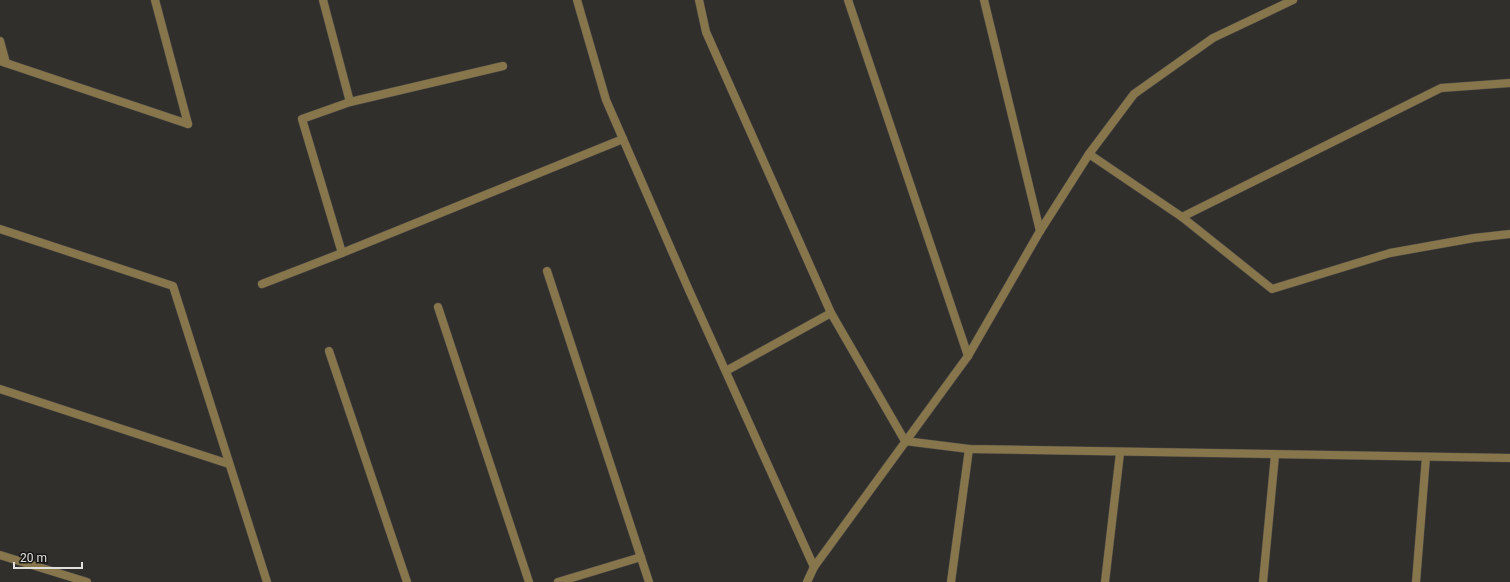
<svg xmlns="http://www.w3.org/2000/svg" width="1510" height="582" viewBox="0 0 1510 582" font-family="Roboto,sans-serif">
<rect width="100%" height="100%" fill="#312f2b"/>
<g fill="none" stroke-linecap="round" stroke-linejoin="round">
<g stroke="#4d4b47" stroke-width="9">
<g id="lane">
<path d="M 1293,0 L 1213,38 L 1134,94 L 1089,154 L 1182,217 L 1272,289 L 1390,253 L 1474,238 L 1510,234"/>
<path d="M 1182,217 L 1441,88 L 1510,83"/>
</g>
</g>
<g stroke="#4d4b47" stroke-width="9">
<g id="street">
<path d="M 155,0 L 188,124"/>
<path d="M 323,0 L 350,102"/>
<path d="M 577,0 L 606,100 L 688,288 L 814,567"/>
<path d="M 699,0 L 706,32 L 831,313 L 905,441"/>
<path d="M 848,0 L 968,356"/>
<path d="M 984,0 L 1040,231"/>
<path d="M 0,41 L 6,63"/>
<path d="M 0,61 L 188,124"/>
<path d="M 0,229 L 173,286 L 267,582"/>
<path d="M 342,253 L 302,119 L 350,102 L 503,66"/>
<path d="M 547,271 L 649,582"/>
<path d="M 262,284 L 342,253 L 623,139"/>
<path d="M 438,307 L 529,582"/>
<path d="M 329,351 L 407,582"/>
<path d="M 726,371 L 831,313"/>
<path d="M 0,389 L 229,464"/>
<path d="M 905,441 L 969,449 L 1510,458"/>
<path d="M 0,555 L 87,582"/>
<path d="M 558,582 L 641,557"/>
<path d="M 807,582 L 814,567 L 968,356 L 1040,231 L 1089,154"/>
<path d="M 951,582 L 969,449"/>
<path d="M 1105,582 L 1120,453"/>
<path d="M 1263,582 L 1275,455"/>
<path d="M 1416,582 L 1426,457"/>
</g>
</g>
<use href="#lane" stroke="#87754b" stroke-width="8"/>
<use href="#street" stroke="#87754b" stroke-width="8"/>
</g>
<path d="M14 562v6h68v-6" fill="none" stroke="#e1dfdc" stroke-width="2"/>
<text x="20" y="562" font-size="12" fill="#e1dfdc" stroke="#181816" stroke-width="3" paint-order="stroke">20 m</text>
</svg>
